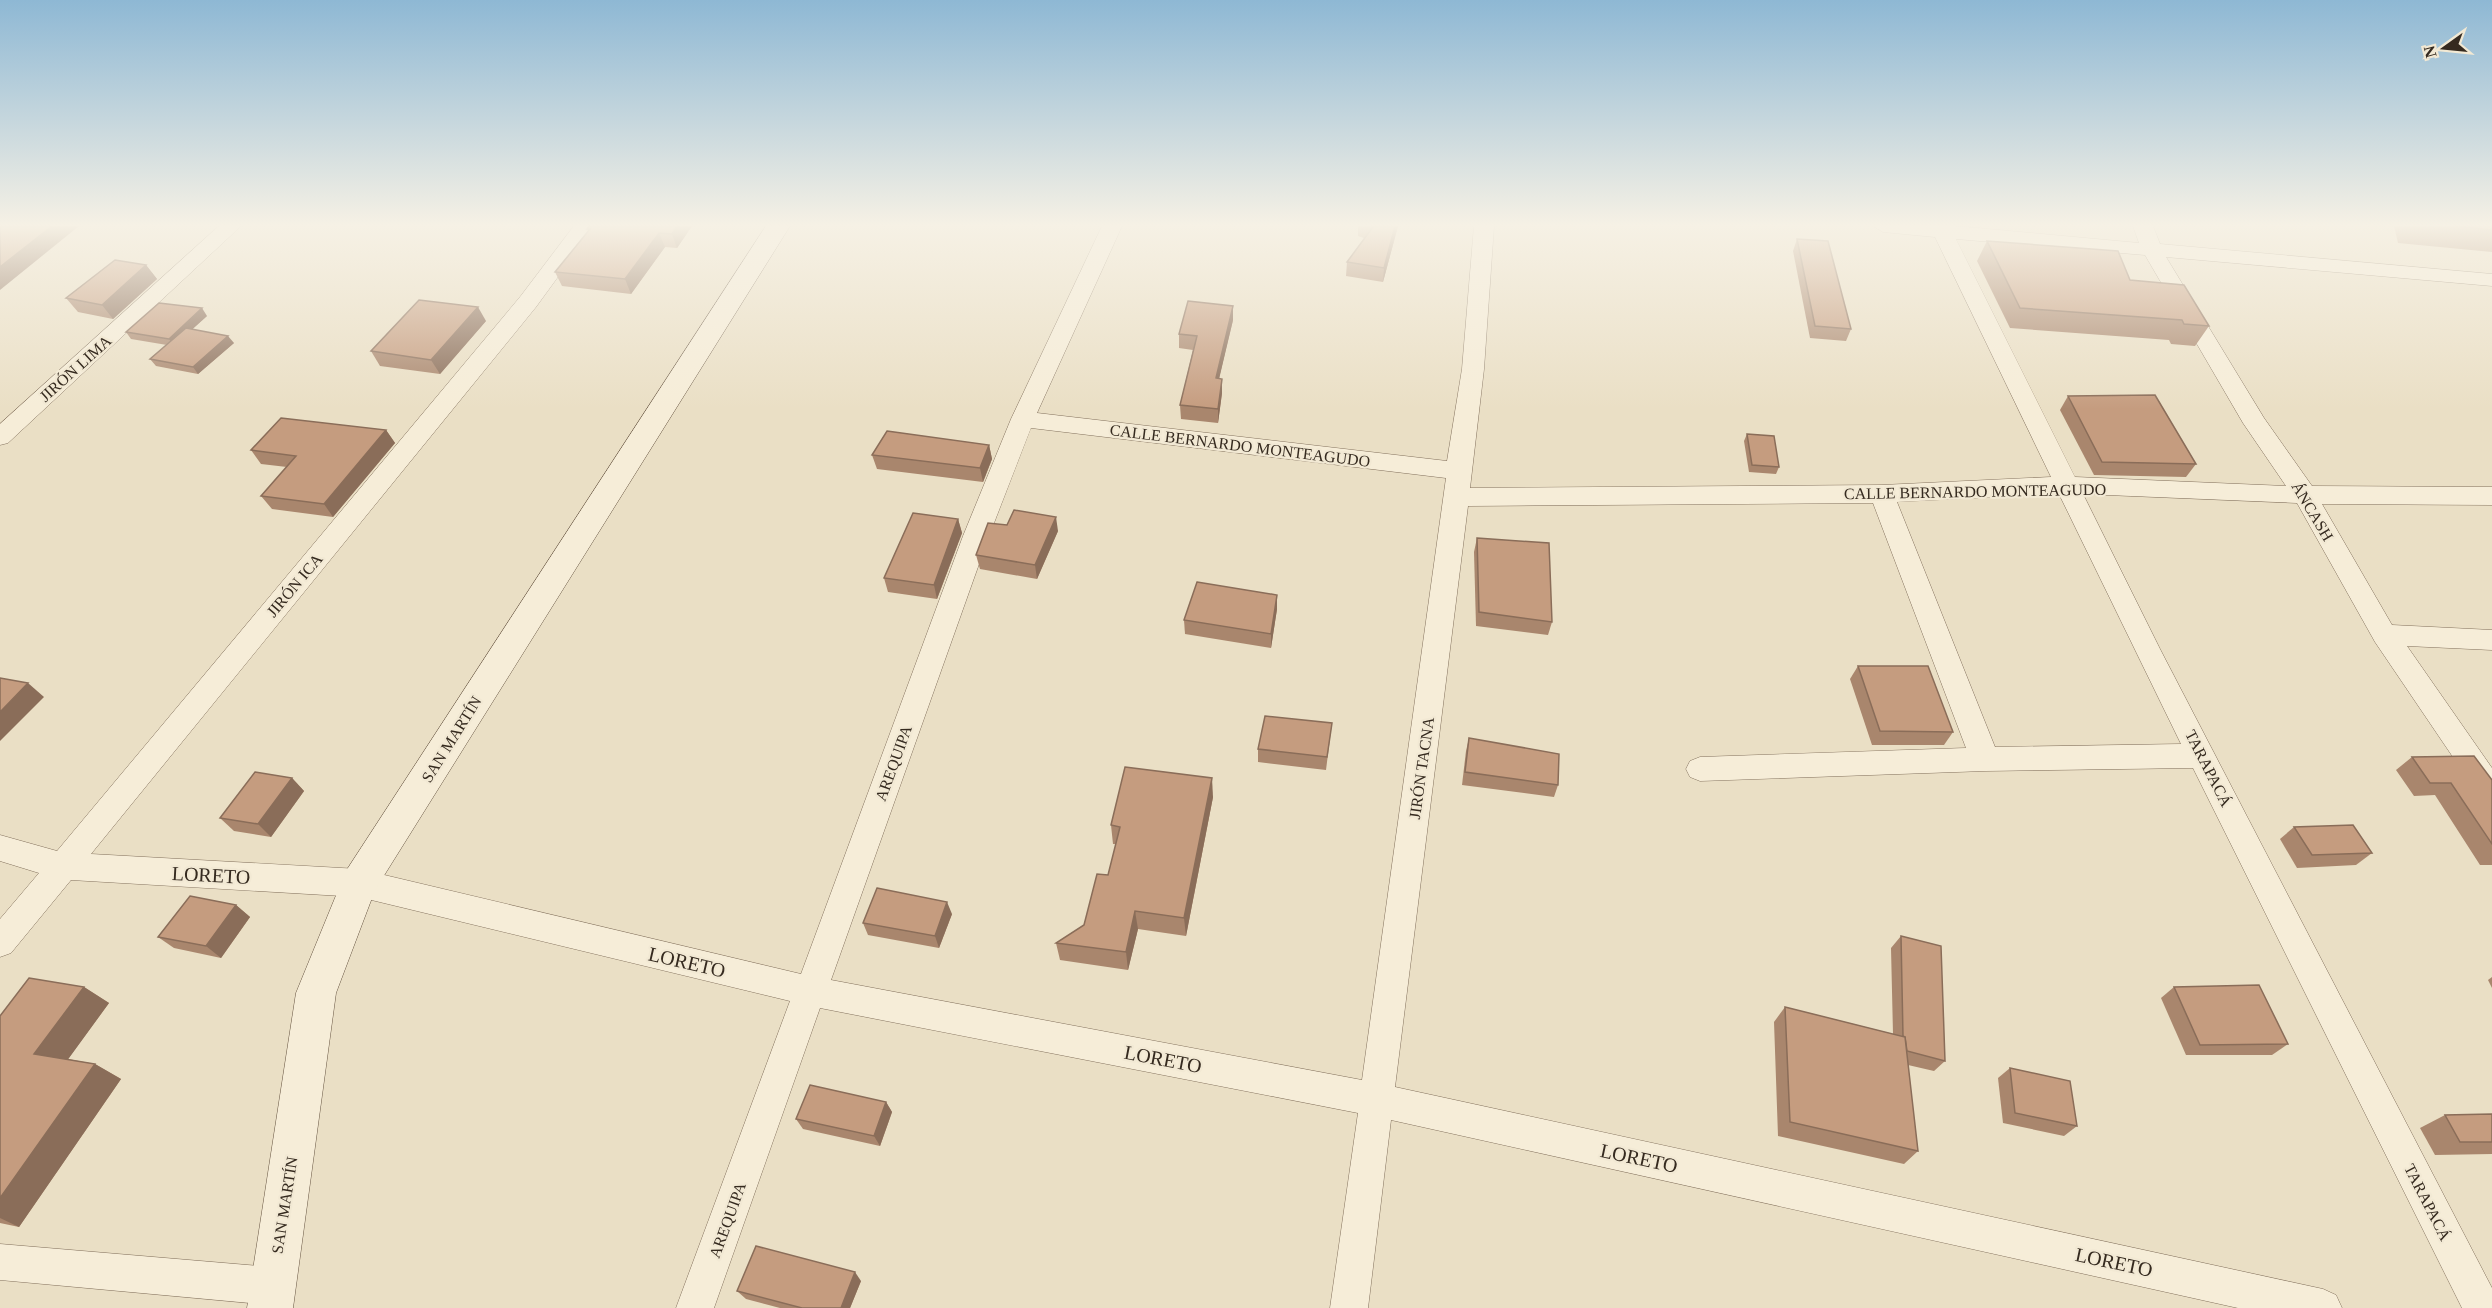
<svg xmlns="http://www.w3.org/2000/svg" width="2492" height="1308" viewBox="0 0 2492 1308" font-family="'Times New Roman',serif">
<rect width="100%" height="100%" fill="#eadfc5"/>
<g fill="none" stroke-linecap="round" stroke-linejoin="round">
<g stroke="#83715d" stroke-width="1">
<g id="street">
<path d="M 219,226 L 241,226 L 8,443 L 0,445 L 0,424 Z"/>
<path d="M 574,226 L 595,226 L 536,307 L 91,854 L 359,869 L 801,974 L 963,536 L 1011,419 L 1102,226 L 1122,226 L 1037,413 L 1447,461 L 1462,369 L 1474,226 L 1494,226 L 1484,369 L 1470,488 L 1882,485 L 2051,477 L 1935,237 L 1883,232 L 1873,226 L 1955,226 L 2139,243 L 2133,226 L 2153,226 L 2160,244 L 2492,274 L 2492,286 L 2166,257 L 2264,418 L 2312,486 L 2492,487 L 2492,505 L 2322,504 L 2392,625 L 2492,630 L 2492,650 L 2407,646 L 2492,768 L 2492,803 L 2482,800 L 2375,642 L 2297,503 L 2083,494 L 2160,649 L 2492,1288 L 2492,1308 L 2462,1308 L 2193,768 L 1985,771 L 1700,781 L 1690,777 L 1686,769 L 1690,761 L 1700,757 L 1966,748 L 1873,503 L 1468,506 L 1395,1087 L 2323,1289 L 2336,1295 L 2342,1308 L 2238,1308 L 1391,1120 L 1368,1308 L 1330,1308 L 1358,1113 L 820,1008 L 714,1308 L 676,1308 L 790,1001 L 359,897 L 71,880 L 11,953 L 0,957 L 0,919 L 39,873 L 0,861 L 0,835 L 57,851 L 520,297 ZM 1956,239 L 2145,255 L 2243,423 L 2286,486 L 2075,477 ZM 1031,428 L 1446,478 L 1362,1080 L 831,980 L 989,536 ZM 2059,494 L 2181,744 L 1995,747 L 1897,502 Z"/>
<path d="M 0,1244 L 271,1267 L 284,1273 L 290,1286 L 284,1299 L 271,1305 L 0,1280 Z"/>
</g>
</g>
<g stroke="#655340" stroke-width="1">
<path id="secondary" d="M 766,226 L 790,226 L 375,890 L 336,993 L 293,1308 L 247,1308 L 296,993 L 346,871 Z"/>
</g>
<use href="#street" fill="#f6edd8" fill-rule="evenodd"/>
<use href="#secondary" fill="#f6edd8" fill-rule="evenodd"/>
</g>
<g fill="#a9866d">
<path d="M 692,226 L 677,248 L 665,247 L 631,294 L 562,286 L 555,272 L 588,231 L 587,229 Z"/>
<path d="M 1358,226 L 1398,226 L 1383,282 L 1346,276 L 1347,262 L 1364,238 L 1358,236 Z"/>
<path d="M 2394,226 L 2492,226 L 2492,252 L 2398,243 Z"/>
<path d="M 1797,239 L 1851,329 L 1846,341 L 1810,338 L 1793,251 Z"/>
<path d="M 1987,241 L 2130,280 L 2209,326 L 2195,346 L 2171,344 L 2169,340 L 2010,328 L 1977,261 Z"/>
<path d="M 146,265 L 157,279 L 113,319 L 78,312 L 66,298 Z"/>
<path d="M 207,316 L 192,329 L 234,343 L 198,374 L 156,366 L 150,359 L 167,345 L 131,339 L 126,332 Z"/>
<path d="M 1233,320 L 1219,378 L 1222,393 L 1218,423 L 1181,419 L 1180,405 L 1193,350 L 1179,348 L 1179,334 Z"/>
<path d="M 486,321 L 440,374 L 380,366 L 371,351 Z"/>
<path d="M 2068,396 L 2196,464 L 2186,477 L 2094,475 L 2060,410 Z"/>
<path d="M 386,430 L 395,443 L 333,517 L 272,509 L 261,496 L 287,467 L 261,464 L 251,450 Z"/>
<path d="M 1747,434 L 1779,467 L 1776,474 L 1749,472 L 1744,441 Z"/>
<path d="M 989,445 L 992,459 L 983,482 L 877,469 L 872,455 Z"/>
<path d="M 958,519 L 962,533 L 937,599 L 888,592 L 884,578 Z"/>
<path d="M 1058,531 L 1037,579 L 980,569 L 976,555 Z"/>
<path d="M 1477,538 L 1552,622 L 1548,635 L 1476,626 L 1474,552 Z"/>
<path d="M 1277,609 L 1271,648 L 1185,634 L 1184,620 Z"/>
<path d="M 1858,666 L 1953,732 L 1944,745 L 1872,745 L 1850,679 Z"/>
<path d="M 1332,723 L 1326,770 L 1258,762 L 1258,749 Z"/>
<path d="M 1469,738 L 1558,785 L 1554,797 L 1462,785 L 1466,751 Z"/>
<path d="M 2412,757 L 2492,780 L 2492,865 L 2480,865 L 2435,795 L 2414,796 L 2396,770 Z"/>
<path d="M 292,778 L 304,791 L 271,837 L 234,831 L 220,818 Z"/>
<path d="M 1213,797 L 1186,936 L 1138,929 L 1128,970 L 1060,960 L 1056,943 L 1084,925 L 1108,875 L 1116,844 L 1113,844 L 1111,825 Z"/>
<path d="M 2294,827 L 2372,853 L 2356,865 L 2297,868 L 2280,839 Z"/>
<path d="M 236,905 L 250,917 L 221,958 L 174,948 L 158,937 Z"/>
<path d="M 952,914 L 939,948 L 868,935 L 863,923 Z"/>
<path d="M 1901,936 L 1945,1061 L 1934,1071 L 1908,1065 L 1918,1151 L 1904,1164 L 1778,1136 L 1774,1022 L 1785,1007 L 1893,1034 L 1891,948 Z"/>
<path d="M 2492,977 L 2492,988 L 2488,980 Z"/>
<path d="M 84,987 L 109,1003 L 68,1059 L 95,1064 L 121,1079 L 19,1227 L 0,1223 L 0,1016 Z"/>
<path d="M 2174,987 L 2288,1044 L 2272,1055 L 2186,1055 L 2161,998 Z"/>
<path d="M 2010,1068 L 2077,1126 L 2064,1136 L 2003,1123 L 1998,1078 Z"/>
<path d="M 886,1102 L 892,1112 L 880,1146 L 803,1129 L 796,1119 Z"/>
<path d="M 2492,1114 L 2492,1154 L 2435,1155 L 2420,1128 L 2445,1115 Z"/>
<path d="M 861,1281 L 850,1308 L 780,1308 L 746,1299 L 737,1291 Z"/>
</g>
<g fill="#8a6d59">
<path d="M 52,226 L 79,226 L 0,290 L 0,267 Z"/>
<path d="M 677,226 L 692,226 L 677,248 L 672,234 Z"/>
<path d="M 1395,226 L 1398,226 L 1383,282 L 1384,268 Z"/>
<path d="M 659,233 L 665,247 L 631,294 L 625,279 Z"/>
<path d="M 146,265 L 157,279 L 113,319 L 102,305 Z"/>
<path d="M 1233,306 L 1233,320 L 1216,392 L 1216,378 Z"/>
<path d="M 478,307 L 486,321 L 440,374 L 431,360 Z"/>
<path d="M 202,308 L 207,316 L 174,346 L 169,339 Z"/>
<path d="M 228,336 L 234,343 L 198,374 L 193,367 Z"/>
<path d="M 1222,379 L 1222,393 L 1218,423 L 1218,409 Z"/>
<path d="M 386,430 L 395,443 L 333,517 L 324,504 Z"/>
<path d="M 989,445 L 992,459 L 983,482 L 980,468 Z"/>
<path d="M 1056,517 L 1058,531 L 1037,579 L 1035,565 Z"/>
<path d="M 958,519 L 962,533 L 937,599 L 934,585 Z"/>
<path d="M 1277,595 L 1277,609 L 1271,648 L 1271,634 Z"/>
<path d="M 28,683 L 44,697 L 0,741 L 0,712 Z"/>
<path d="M 292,778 L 304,791 L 271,837 L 258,824 Z"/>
<path d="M 1212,778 L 1213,797 L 1186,936 L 1184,918 Z"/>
<path d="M 947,902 L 952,914 L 939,948 L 935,936 Z"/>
<path d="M 236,905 L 250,917 L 221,958 L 206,946 Z"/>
<path d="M 1135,911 L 1138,929 L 1128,970 L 1126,952 Z"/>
<path d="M 84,987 L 109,1003 L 61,1069 L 34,1054 Z"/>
<path d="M 95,1064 L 121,1079 L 19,1227 L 0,1218 L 0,1198 Z"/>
<path d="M 886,1102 L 892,1112 L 880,1146 L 874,1136 Z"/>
<path d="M 855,1272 L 861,1281 L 850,1308 L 841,1308 Z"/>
</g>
<g fill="#c59c7f" stroke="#8a6d59" stroke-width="1.5">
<path d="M 0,226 L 52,226 L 0,267 Z"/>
<path d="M 589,226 L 677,226 L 672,234 L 659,233 L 625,279 L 555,272 L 590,229 L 587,229 Z"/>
<path d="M 1371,226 L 1395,226 L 1384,268 L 1347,262 L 1373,227 Z"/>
<path d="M 2455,226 L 2492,226 L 2492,230 Z"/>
<path d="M 1797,239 L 1828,241 L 1851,329 L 1815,326 Z"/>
<path d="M 1987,241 L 2118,251 L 2130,280 L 2184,285 L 2209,326 L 2184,324 L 2182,320 L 2020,308 Z"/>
<path d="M 115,260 L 146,265 L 102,305 L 66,298 Z"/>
<path d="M 419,300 L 478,307 L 431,360 L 371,351 Z"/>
<path d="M 1188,301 L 1233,306 L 1216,378 L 1222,379 L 1218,409 L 1180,405 L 1197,336 L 1179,334 Z"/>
<path d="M 159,303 L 202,308 L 169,339 L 126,332 Z"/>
<path d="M 186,328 L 228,336 L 193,367 L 150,359 Z"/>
<path d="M 2155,395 L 2196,464 L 2102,462 L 2068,396 Z"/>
<path d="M 281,418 L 386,430 L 324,504 L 261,496 L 296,456 L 251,450 Z"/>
<path d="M 887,431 L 989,445 L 980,468 L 872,455 Z"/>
<path d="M 1747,434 L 1774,436 L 1779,467 L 1752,465 Z"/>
<path d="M 1014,510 L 1056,517 L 1035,565 L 976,555 L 988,523 L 1007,525 Z"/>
<path d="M 913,513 L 958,519 L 934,585 L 884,578 Z"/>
<path d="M 1477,538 L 1549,543 L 1552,622 L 1479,612 Z"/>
<path d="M 1197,582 L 1277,595 L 1271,634 L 1184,620 Z"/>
<path d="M 1858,666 L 1928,666 L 1953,732 L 1880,731 Z"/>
<path d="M 0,678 L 28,683 L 0,712 Z"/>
<path d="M 1265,716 L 1332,723 L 1327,757 L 1258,749 Z"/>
<path d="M 1469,738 L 1559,754 L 1558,785 L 1465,772 Z"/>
<path d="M 2474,756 L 2492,780 L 2492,844 L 2451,783 L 2430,783 L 2412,757 Z"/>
<path d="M 1125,767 L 1212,778 L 1184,918 L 1135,911 L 1126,952 L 1056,943 L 1084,925 L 1097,874 L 1108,875 L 1120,827 L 1111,825 Z"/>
<path d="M 255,772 L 292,778 L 258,824 L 220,818 Z"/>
<path d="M 2353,825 L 2372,853 L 2312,855 L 2294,827 Z"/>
<path d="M 877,888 L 947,902 L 935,936 L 863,923 Z"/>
<path d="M 190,896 L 236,905 L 206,946 L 158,937 Z"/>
<path d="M 1901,936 L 1941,946 L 1945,1061 L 1907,1051 L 1905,1037 L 1903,1036 Z"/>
<path d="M 29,978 L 84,987 L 34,1054 L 95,1064 L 0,1198 L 0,1016 Z"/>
<path d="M 2259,985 L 2288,1044 L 2200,1045 L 2174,987 Z"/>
<path d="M 1785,1007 L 1905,1037 L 1918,1151 L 1790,1122 Z"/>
<path d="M 2010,1068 L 2070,1081 L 2077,1126 L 2015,1113 Z"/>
<path d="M 810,1085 L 886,1102 L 874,1136 L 796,1119 Z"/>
<path d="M 2492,1114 L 2492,1142 L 2460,1142 L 2445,1115 Z"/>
<path d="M 756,1246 L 855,1272 L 841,1308 L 802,1308 L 737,1291 Z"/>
</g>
<linearGradient id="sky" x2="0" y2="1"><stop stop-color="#8eb8d4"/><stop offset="0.55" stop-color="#f6f1e5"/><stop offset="1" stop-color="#f6f1e5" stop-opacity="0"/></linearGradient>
<rect width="2492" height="409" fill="url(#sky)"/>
<g text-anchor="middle" stroke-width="4.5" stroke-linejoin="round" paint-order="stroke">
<g font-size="16" fill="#352a1f" stroke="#f2e9d4">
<text transform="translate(75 368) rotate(-42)" y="6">JIRÓN LIMA</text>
<text transform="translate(1240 445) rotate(7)" y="6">CALLE BERNARDO MONTEAGUDO</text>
<text transform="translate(1975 491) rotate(-1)" y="6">CALLE BERNARDO MONTEAGUDO</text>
<text transform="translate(2313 511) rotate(59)" y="6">ÁNCASH</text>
<text transform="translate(294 585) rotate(-50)" y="6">JIRÓN ICA</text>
<text transform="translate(451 739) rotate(-58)" y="6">SAN MARTÍN</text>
<text transform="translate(893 763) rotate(-70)" y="6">AREQUIPA</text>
<text transform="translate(1421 768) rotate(-82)" y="6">JIRÓN TACNA</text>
<text transform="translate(2209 768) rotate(63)" y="6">TARAPACÁ</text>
<text transform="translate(2428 1202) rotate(63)" y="6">TARAPACÁ</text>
<text transform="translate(284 1205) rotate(-81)" y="6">SAN MARTÍN</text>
<text transform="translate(727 1220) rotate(-70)" y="6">AREQUIPA</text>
</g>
<g font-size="20" fill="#352a1f" stroke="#f2e9d4">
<text transform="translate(211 875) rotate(3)" y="7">LORETO</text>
<text transform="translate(687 962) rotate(13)" y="7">LORETO</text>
<text transform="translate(1163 1059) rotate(11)" y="7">LORETO</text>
<text transform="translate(1639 1158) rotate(12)" y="7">LORETO</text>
<text transform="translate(2114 1262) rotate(12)" y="7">LORETO</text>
</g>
</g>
<g transform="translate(2444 48) rotate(255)" stroke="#f2e9d4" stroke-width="4.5" paint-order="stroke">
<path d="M0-4.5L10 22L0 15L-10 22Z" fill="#352a1f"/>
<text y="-9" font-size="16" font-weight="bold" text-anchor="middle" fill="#352a1f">N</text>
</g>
</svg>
